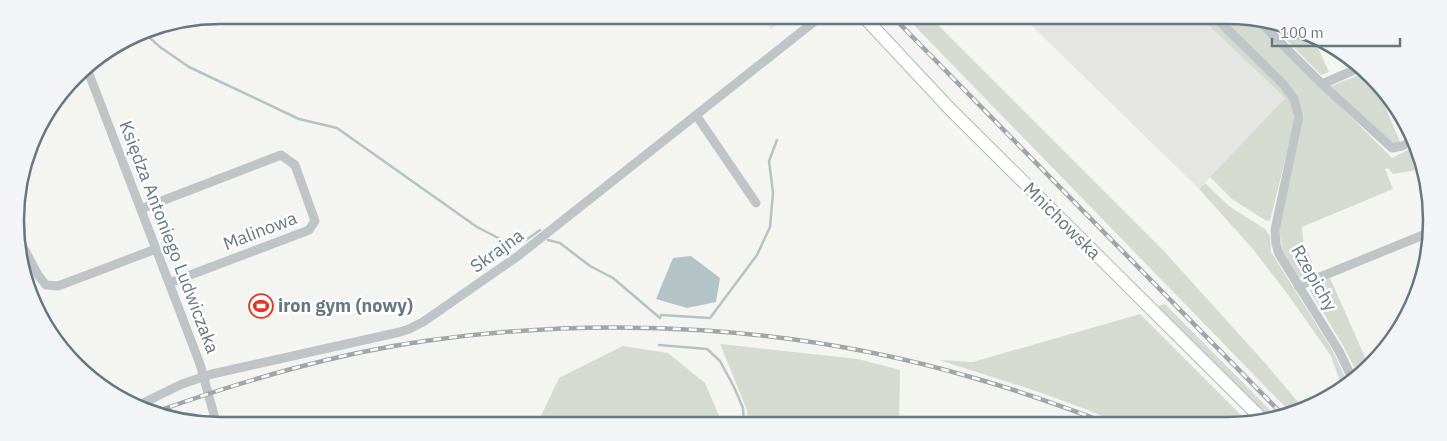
<svg xmlns="http://www.w3.org/2000/svg" width="1447" height="441" viewBox="0 0 1447 441" font-family="'IBM Plex Sans',sans-serif">
<rect width="100%" height="100%" fill="#f4f4f0"/>
<g fill="#e5e5e4">
<path d="M 762,17 L 786,17 L 771,29 Z"/>
<path d="M 1024,18 L 1202,19 L 1285,98 L 1199,189 Z"/>
</g>
<g fill="#d6dbd1">
<path d="M 907,18 L 931,18 L 1163,250 L 1265,363 L 1305,410 L 1292,414 Z"/>
<path d="M 1202,19 L 1212,19 L 1279,84 L 1290,99 L 1295,120 L 1270,221 L 1265,220 L 1232,199 L 1210,177 L 1285,98 Z"/>
<path d="M 1222,19 L 1253,19 L 1392,158 L 1414,147 L 1423,169 L 1393,174 L 1388,168 L 1385,169 L 1393,189 L 1302,227 L 1303,240 L 1316,272 L 1303,279 L 1298,277 L 1283,252 L 1279,231 L 1304,116 L 1297,96 L 1285,80 Z"/>
<path d="M 1278,24 L 1314,39 L 1329,72 L 1321,75 L 1275,28 Z"/>
<path d="M 1364,73 L 1376,85 L 1400,142 L 1392,145 L 1331,86 Z"/>
<path d="M 1205,183 L 1229,206 L 1265,229 L 1270,236 L 1271,252 L 1333,351 L 1348,384 L 1342,387 L 1331,356 L 1289,296 L 1252,248 L 1199,189 Z"/>
<path d="M 1330,278 L 1368,364 L 1358,368 L 1354,367 L 1344,347 L 1310,291 L 1313,285 Z"/>
<path d="M 1165,304 L 1278,418 L 1268,420 L 1156,307 Z"/>
<path d="M 1140,314 L 1250,424 L 1121,424 L 1088,410 L 1036,391 L 939,360 L 973,362 Z"/>
<path d="M 720,344 L 858,359 L 900,370 L 899,424 L 748,423 L 747,410 Z"/>
<path d="M 623,346 L 668,353 L 705,383 L 722,423 L 541,423 L 541,416 L 559,378 Z"/>
</g>
<g fill="#b4c4c6">
<path d="M 691,256 L 720,278 L 716,302 L 687,308 L 656,299 L 673,258 Z"/>
<path d="M 759,418 L 785,419 L 786,423 L 759,423 Z"/>
</g>
<g fill="none" stroke-linecap="round" stroke-linejoin="round">
<g stroke="#b4c4c6" stroke-width="2.5">
<path d="M 142,31 L 160,47 L 189,67 L 299,119 L 337,128 L 477,227 L 506,242 L 526,240 L 540,230"/>
<path d="M 548,240 L 560,243 L 590,266 L 613,278 L 660,318 L 661,315 L 710,318 L 757,255 L 770,227 L 773,193 L 769,161 L 777,140"/>
<path d="M 659,345 L 707,349 L 720,361 L 734,387 L 743,408 L 744,423"/>
</g>
<g stroke="#b1b8bb" stroke-width="14">
<path id="secondary" d="M 864,17 L 950,109 L 1264,421"/>
</g>
<g stroke="#bfc4c6" stroke-width="9">
<path d="M 1217,19 L 1283,84 L 1294,99 L 1299,117 L 1275,230 L 1276,244 L 1279,254 L 1339,351 L 1353,380"/>
<path d="M 1257,19 L 1322,84 L 1392,148 L 1402,146 L 1412,141"/>
<path d="M 86,66 L 200,364 L 216,422"/>
<path d="M 1322,84 L 1359,68"/>
<path d="M 696,115 L 756,203"/>
<path d="M 141,209 L 281,155 L 295,165 L 315,221 L 309,230 L 169,283"/>
<path d="M 20,241 L 38,275 L 46,285 L 58,286 L 156,249"/>
<path d="M 1298,286 L 1428,233"/>
<path d="M 1351,376 L 1366,370"/>
<path d="M 139,405 L 182,384 L 212,374 L 400,332 L 409,329 L 423,322 L 518,256 L 820,17"/>
</g>
<use href="#secondary" stroke="#fff" stroke-width="12"/>
<g stroke="#9ea6aa" stroke-width="4.5">
<g id="rail">
<path d="M 894,18 L 1284,416"/>
<path d="M 155,412 C 243,381 333,354 425,341 C 608,315 797,326 974,378 C 1020,391 1065,407 1109,424"/>
</g>
</g>
<use href="#rail" stroke="#fff" stroke-width="2.5" stroke-dasharray="8" stroke-linecap="butt"/>
</g>
<defs>
<g id="stadium-ring" transform="scale(1.25)"><circle r="9.5" fill="#fff" stroke="#e23622" stroke-width="1.5"/><path d="M0-5a6.5 5 0 1 0 0 10a6.5 5 0 1 0 0-10ZM-3.5-1.8h7v3.6h-7Z" fill="#e23622"/></g>
</defs>
<g fill-rule="evenodd">
<use href="#stadium-ring" x="261" y="306"/>
</g>
<g text-anchor="middle" stroke-width="5" stroke-linejoin="round" paint-order="stroke">
<g font-size="18" fill="#637881" stroke="#fff">
<text transform="translate(1062 221) rotate(45)" y="6">Mnichowska</text>
<text transform="translate(260 231) rotate(-21)" y="6">Malinowa</text>
<text transform="translate(169 237) rotate(69)" y="6">Księdza Antoniego Ludwiczaka</text>
<text transform="translate(497 251) rotate(-36)" y="6">Skrajna</text>
<text transform="translate(1314 278) rotate(60)" y="6">Rzepichy</text>
</g>
<g font-size="18" font-weight="bold" fill="#637881" stroke="#fff" text-anchor="start">
<text x="278" y="312">iron gym (nowy)</text>
</g>
</g>
<path d="M0 0H1447V441H0ZM220 24H1227A196 196 0 0 1 1423 220V221A196 196 0 0 1 1227 417H220A196 196 0 0 1 24 221V220A196 196 0 0 1 220 24Z" fill="#f3f4f5" fill-rule="evenodd"/>
<path fill="none" stroke="#637881" stroke-width="2.5" d="M220 24H1227A196 196 0 0 1 1423 220V221A196 196 0 0 1 1227 417H220A196 196 0 0 1 24 221V220A196 196 0 0 1 220 24Z"/>
<path d="M1272 38v8h128v-8" fill="none" stroke="#637881" stroke-width="2.5"/>
<text x="1280" y="38" font-size="15" fill="#637881" stroke="#ffffff" stroke-width="4" paint-order="stroke">100 m</text>
</svg>
